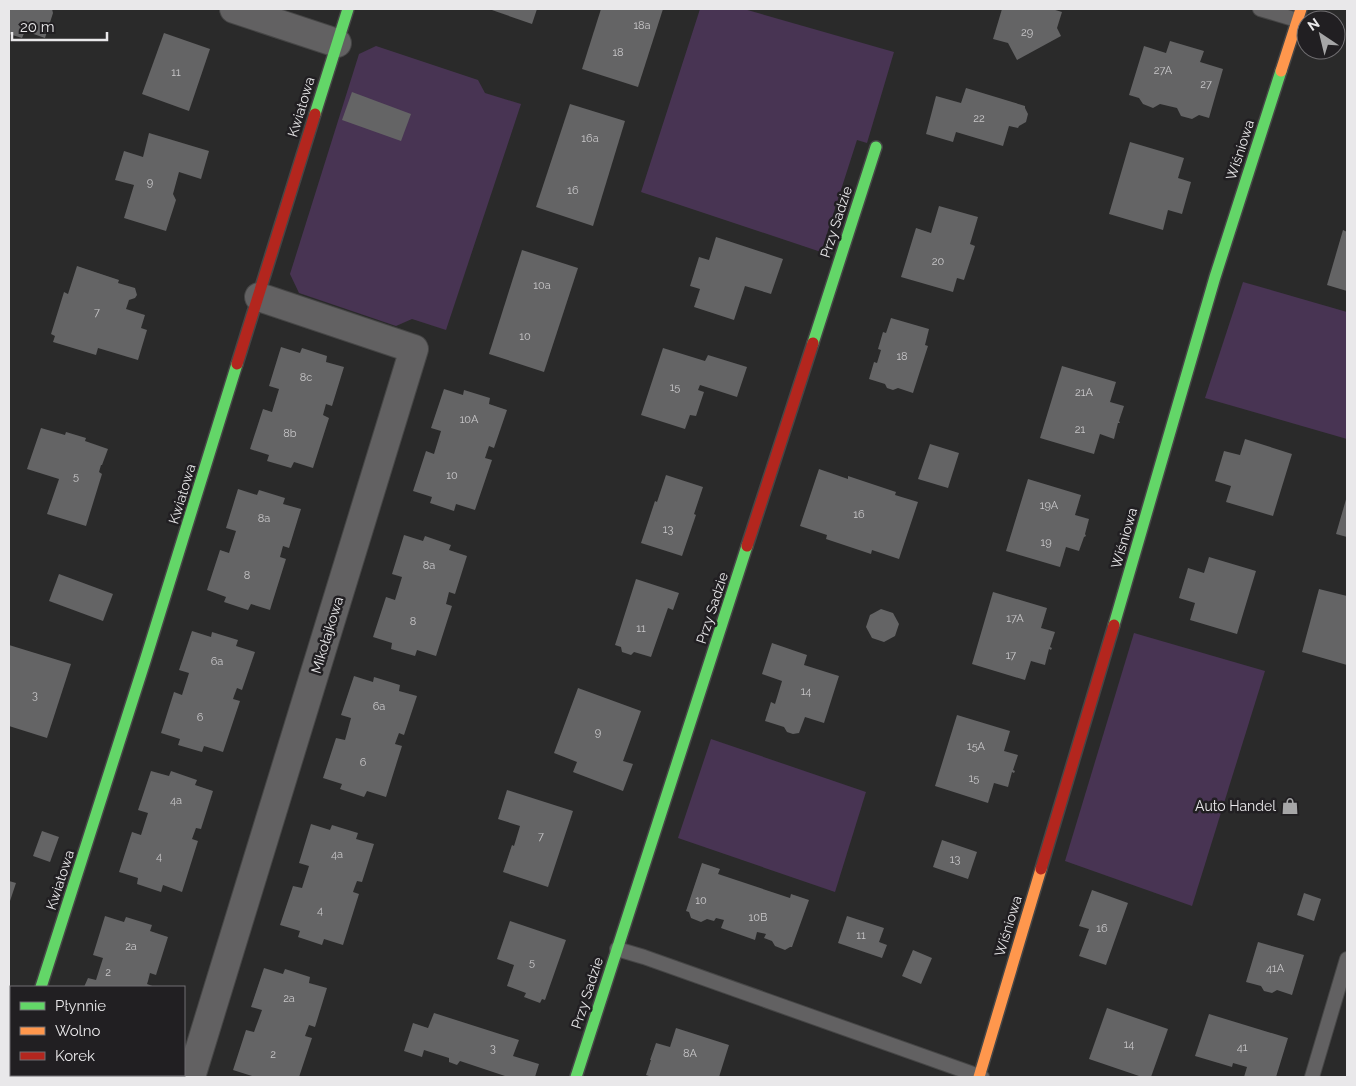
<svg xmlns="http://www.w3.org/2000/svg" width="1356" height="1086" viewBox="0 0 1356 1086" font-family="Raleway,sans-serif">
<rect width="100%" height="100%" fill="#2a2a2a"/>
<g fill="#483453">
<path d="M 700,9 L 744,9 L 894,52 L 867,143 L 857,140 L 821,252 L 641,192 Z"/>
<path d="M 376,46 L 478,80 L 485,93 L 521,104 L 446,330 L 412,319 L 396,326 L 299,293 L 290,274 L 359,54 Z"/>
<path d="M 1243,282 L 1347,312 L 1347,439 L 1205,398 Z"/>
<path d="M 1134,633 L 1265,671 L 1192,906 L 1065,861 Z"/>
<path d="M 711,739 L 866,792 L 835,892 L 678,838 Z"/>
</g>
<g fill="#646465">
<path d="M 9,9 L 52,9 L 53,13 L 45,38 L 25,31 L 22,38 L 9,34 Z"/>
<path d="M 489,9 L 537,9 L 532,24 Z"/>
<path d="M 601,9 L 663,9 L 638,87 L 582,69 Z"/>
<path d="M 1002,9 L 1052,9 L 1062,12 L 1057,28 L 1061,36 L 1017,60 L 1008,43 L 993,39 Z"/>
<path d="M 164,33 L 210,49 L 189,111 L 142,94 Z"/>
<path d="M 1170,41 L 1204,51 L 1200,62 L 1223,69 L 1209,118 L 1199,115 L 1192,119 L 1181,116 L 1177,108 L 1160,104 L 1153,108 L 1143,104 L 1139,98 L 1129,95 L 1144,46 L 1166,53 Z"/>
<path d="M 966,88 L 1025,106 L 1025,108 L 1028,114 L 1026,122 L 1019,126 L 1018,128 L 1009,126 L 1003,146 L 956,132 L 953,142 L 926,134 L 936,96 L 961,103 Z"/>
<path d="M 352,92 L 411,114 L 401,141 L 342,120 Z"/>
<path d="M 570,104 L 625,121 L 593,226 L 536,207 Z"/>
<path d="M 149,133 L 209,151 L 201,179 L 179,172 L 173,194 L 176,200 L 166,231 L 124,218 L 134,185 L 115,180 L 124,151 L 143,157 Z"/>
<path d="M 1130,142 L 1184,158 L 1178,178 L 1191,182 L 1182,214 L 1168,210 L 1163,230 L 1109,214 Z"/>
<path d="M 939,206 L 978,217 L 970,244 L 975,246 L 964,280 L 957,278 L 953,292 L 901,277 L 916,228 L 931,233 Z"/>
<path d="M 1343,230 L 1347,232 L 1347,291 L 1327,285 Z"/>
<path d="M 716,237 L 783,259 L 771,294 L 745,286 L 734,320 L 694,307 L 700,289 L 690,286 L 699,257 L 709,260 Z"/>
<path d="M 522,250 L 578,268 L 544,372 L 489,354 Z"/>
<path d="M 77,266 L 119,280 L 118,283 L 135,288 L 137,295 L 135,298 L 129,300 L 126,309 L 145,315 L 141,328 L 147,330 L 138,360 L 98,348 L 96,355 L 53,342 L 55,336 L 51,334 L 64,292 L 68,294 Z"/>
<path d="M 891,318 L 929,329 L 925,345 L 928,346 L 913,393 L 898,388 L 893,390 L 887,388 L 885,384 L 869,379 L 874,362 L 877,363 L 881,350 L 878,349 L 883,332 L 886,333 Z"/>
<path d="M 281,347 L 300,353 L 302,348 L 327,356 L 326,362 L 344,367 L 332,406 L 326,404 L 323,415 L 329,418 L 313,468 L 294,462 L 291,468 L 267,461 L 269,455 L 250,449 L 263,409 L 272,412 L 279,389 L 269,386 Z"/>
<path d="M 663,348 L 705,361 L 708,355 L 747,367 L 737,397 L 700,385 L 698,390 L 704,392 L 696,416 L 690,415 L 685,429 L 641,415 Z"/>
<path d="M 1062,366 L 1116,382 L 1110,402 L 1124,406 L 1119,421 L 1120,423 L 1118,423 L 1114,439 L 1100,434 L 1094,454 L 1040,438 Z"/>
<path d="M 444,389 L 463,395 L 464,390 L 490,398 L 489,404 L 507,410 L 494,448 L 489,446 L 485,458 L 492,460 L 475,510 L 456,504 L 454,511 L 430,503 L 432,497 L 413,491 L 426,451 L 434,454 L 441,431 L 431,428 Z"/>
<path d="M 41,428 L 65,435 L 66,432 L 86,438 L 85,441 L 108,449 L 102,465 L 101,465 L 99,472 L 102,474 L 86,526 L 47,514 L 59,479 L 27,469 Z"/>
<path d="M 1245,439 L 1292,454 L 1273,516 L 1226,502 L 1231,486 L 1215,481 L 1224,451 L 1240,455 Z"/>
<path d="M 930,444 L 959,453 L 948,488 L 918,479 Z"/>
<path d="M 819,469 L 848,479 L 848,476 L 896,492 L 895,495 L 918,502 L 899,559 L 872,550 L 871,554 L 826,539 L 827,535 L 800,526 Z"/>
<path d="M 666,475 L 703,487 L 694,514 L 696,515 L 682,556 L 641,543 L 655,501 L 657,502 Z"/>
<path d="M 1028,479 L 1081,495 L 1075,515 L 1089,519 L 1085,534 L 1086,536 L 1084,537 L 1079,551 L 1066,547 L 1060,567 L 1006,551 Z"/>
<path d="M 238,489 L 257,495 L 259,490 L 285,498 L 283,504 L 301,509 L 289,548 L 283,546 L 280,557 L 286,559 L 270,610 L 251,604 L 248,610 L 224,602 L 226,597 L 207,590 L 220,550 L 229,553 L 236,531 L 226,528 Z"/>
<path d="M 1347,496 L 1347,537 L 1336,534 Z"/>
<path d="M 404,535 L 423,541 L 425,536 L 451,545 L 449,550 L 467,556 L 455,594 L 449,592 L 446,604 L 452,606 L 436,656 L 417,650 L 415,656 L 391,649 L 392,643 L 373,637 L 386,597 L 395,600 L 402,577 L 392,574 Z"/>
<path d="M 1209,557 L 1256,571 L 1237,634 L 1190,620 L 1195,603 L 1179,598 L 1188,568 L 1204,573 Z"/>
<path d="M 59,574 L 113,594 L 103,621 L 49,601 Z"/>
<path d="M 636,579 L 679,593 L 673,610 L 668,608 L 651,657 L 634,652 L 631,655 L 622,652 L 621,647 L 615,645 Z"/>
<path d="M 1319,589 L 1347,596 L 1347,665 L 1302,652 Z"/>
<path d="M 993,592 L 1047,608 L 1041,628 L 1055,632 L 1050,647 L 1052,648 L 1051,650 L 1049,649 L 1045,665 L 1031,661 L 1025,680 L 972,664 Z"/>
<path d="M 881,609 L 893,613 L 899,624 L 895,636 L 884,642 L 872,638 L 866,627 L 870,615 Z"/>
<path d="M 192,631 L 211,637 L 212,632 L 238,640 L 236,646 L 255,652 L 242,690 L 237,688 L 234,696 L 233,699 L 240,701 L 223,752 L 204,746 L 202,752 L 178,745 L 180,739 L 161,733 L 174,692 L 182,695 L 189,673 L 179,670 Z"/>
<path d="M 772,643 L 807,655 L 804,665 L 839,676 L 824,723 L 805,717 L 799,733 L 793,734 L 787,732 L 784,727 L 765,721 L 771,702 L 775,704 L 782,681 L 762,674 Z"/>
<path d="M 9,645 L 71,664 L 47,738 L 9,726 Z"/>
<path d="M 354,676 L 373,682 L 374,677 L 400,685 L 399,691 L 417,696 L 404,735 L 399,733 L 396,741 L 395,744 L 402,746 L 386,797 L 367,791 L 364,797 L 340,789 L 342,784 L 323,778 L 336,738 L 345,740 L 351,718 L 341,715 Z"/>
<path d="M 578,688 L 641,711 L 623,761 L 633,764 L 623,791 L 573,772 L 577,762 L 554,753 Z"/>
<path d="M 957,715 L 1010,731 L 1004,751 L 1018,755 L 1013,770 L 1015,771 L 1014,773 L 1012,772 L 1008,787 L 994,783 L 988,803 L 935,786 Z"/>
<path d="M 151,771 L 169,776 L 171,771 L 197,780 L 195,785 L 213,791 L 201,829 L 196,828 L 192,839 L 198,841 L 182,892 L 163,885 L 161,892 L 137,884 L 138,878 L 119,872 L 132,832 L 141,835 L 148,813 L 138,810 Z"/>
<path d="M 507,790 L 573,811 L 548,887 L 503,872 L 512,845 L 514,846 L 520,826 L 498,819 Z"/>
<path d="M 311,824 L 330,830 L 332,825 L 358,833 L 356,839 L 374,844 L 362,882 L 357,881 L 354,889 L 353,892 L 359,894 L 343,945 L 324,939 L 322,945 L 298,937 L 300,931 L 280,925 L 293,886 L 302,888 L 309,866 L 299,863 Z"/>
<path d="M 42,831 L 59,837 L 50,862 L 33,856 Z"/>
<path d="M 942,840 L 977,852 L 968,879 L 933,867 Z"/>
<path d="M 702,863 L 720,869 L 718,874 L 790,898 L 791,894 L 809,900 L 792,947 L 790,947 L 785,950 L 775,946 L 772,941 L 764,938 L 766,934 L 757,932 L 755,940 L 721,928 L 724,920 L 716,918 L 714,921 L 707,919 L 701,922 L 691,918 L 689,912 L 686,911 Z"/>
<path d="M 9,881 L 16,883 L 9,904 Z"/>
<path d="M 1092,890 L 1128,903 L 1106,965 L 1079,956 L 1089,929 L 1079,926 Z"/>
<path d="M 1304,893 L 1321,899 L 1314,921 L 1297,915 Z"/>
<path d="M 105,916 L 124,922 L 126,917 L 152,925 L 150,931 L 168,937 L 156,975 L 150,973 L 148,981 L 147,984 L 155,987 L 84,987 L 88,978 L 96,980 L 103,958 L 93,955 Z"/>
<path d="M 847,916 L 884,928 L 879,942 L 887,945 L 882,958 L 838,943 Z"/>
<path d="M 510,921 L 566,940 L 545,1000 L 542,999 L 540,1003 L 524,997 L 526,993 L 507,986 L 514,965 L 497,959 Z"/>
<path d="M 1258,942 L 1304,955 L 1292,995 L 1277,990 L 1272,993 L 1264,991 L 1261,986 L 1246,982 Z"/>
<path d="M 913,950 L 932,958 L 921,984 L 902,976 Z"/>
<path d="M 264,968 L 283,974 L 285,969 L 310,977 L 309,983 L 327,988 L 315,1027 L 309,1025 L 305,1036 L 312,1038 L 299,1077 L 251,1077 L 252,1076 L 233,1070 L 246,1030 L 254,1032 L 262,1010 L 251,1007 Z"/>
<path d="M 1107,1008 L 1168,1029 L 1151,1077 L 1142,1077 L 1089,1059 Z"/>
<path d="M 434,1013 L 519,1040 L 513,1056 L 539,1064 L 535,1077 L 504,1077 L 505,1076 L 460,1061 L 457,1065 L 449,1062 L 449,1058 L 424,1050 L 422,1057 L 404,1051 L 413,1023 L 428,1028 Z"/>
<path d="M 1209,1014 L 1288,1038 L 1276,1077 L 1244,1077 L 1247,1067 L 1233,1063 L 1232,1067 L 1195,1056 Z"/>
<path d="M 676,1028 L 729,1045 L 719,1077 L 652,1077 L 646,1075 L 651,1060 L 650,1060 L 656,1043 L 670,1047 Z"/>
</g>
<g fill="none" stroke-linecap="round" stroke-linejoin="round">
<g stroke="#464646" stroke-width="16">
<g id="lane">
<path d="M 1260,9 L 1297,20"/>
<path d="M 617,949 L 644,957 L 982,1077"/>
<path d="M 1312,1077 L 1347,959"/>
</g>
</g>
<g stroke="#464646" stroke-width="30">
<g id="street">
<path d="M 234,9 L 337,43"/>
<path d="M 9,1045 L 11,1046"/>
<path d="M 93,1075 L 101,1077"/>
<path d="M 191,1077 L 414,349 L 259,297"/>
</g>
</g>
<g stroke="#464646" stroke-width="14">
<g id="fast">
<path d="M 315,114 L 348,9"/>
<path d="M 813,343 L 876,147"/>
<path d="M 1114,625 L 1215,277 L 1281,71"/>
<path d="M 41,987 L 145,661 L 237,364"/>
<path d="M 576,1077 L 747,546"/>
</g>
</g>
<g stroke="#464646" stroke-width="14">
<g id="slow">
<path d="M 1281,71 L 1301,9"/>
<path d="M 979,1077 L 1041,869"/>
</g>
</g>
<g stroke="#464646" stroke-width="14">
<g id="jam">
<path d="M 237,364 L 315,114"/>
<path d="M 747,546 L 813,343"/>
<path d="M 1041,869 L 1114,625"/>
</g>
</g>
<use href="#lane" stroke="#626162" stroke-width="14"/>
<use href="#street" stroke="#626162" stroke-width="28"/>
<use href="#fast" stroke="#63d668" stroke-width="11"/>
<use href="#slow" stroke="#ff974d" stroke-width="11"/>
<use href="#jam" stroke="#b3261e" stroke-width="11"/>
</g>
<defs>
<g id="shop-bare" transform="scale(1.35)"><path d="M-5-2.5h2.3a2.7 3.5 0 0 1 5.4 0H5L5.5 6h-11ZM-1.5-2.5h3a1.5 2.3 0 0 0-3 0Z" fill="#a6a6a7" stroke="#211f22" stroke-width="2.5" paint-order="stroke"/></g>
</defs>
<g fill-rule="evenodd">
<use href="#shop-bare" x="1290" y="806"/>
</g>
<g text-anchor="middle" stroke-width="5" stroke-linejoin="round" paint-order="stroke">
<g font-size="11" fill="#c8c7c9">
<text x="642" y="29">18a</text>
<text x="1027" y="36">29</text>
<text x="618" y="56">18</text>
<text x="1163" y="74">27A</text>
<text x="176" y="76">11</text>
<text x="1206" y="88">27</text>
<text x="979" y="122">22</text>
<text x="590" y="142">16a</text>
<text x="150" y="186">9</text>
<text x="573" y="194">16</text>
<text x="938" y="265">20</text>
<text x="542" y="289">10a</text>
<text x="97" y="316">7</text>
<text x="525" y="340">10</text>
<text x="902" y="360">18</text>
<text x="306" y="381">8c</text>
<text x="675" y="391">15</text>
<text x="1084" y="396">21A</text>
<text x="469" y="423">10A</text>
<text x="1080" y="433">21</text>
<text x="290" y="437">8b</text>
<text x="452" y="479">10</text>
<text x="76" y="480">5</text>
<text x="1049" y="509">19A</text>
<text x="859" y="518">16</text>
<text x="264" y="522">8a</text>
<text x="668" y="533">13</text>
<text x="1046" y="546">19</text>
<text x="429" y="569">8a</text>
<text x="247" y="579">8</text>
<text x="1015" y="622">17A</text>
<text x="413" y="625">8</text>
<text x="641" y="632">11</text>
<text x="1011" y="659">17</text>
<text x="217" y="665">6a</text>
<text x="806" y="695">14</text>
<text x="35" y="699">3</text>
<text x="379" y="710">6a</text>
<text x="200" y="721">6</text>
<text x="598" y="736">9</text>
<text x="976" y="750">15A</text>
<text x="363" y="766">6</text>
<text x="974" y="782">15</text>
<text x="176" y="804">4a</text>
<text x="541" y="840">7</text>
<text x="337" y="858">4a</text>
<text x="159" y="860">4</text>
<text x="955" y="863">13</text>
<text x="701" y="904">10</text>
<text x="320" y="914">4</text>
<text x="758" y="921">10B</text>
<text x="1102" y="932">16</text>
<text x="861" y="939">11</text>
<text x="131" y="950">2a</text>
<text x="532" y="966">5</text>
<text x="1275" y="972">41A</text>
<text x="108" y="976">2</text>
<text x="289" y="1002">2a</text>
<text x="1129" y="1048">14</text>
<text x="1242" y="1051">41</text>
<text x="493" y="1052">3</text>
<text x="690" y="1057">8A</text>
<text x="273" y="1058">2</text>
</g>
<g font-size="14" fill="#e9e8ea" stroke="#211f22">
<text transform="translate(301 107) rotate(-73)" y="5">Kwiatowa</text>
<text transform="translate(1240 150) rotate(-72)" y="5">Wiśniowa</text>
<text transform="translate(836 222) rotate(-72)" y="5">Przy Sadzie</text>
<text transform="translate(182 494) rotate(-73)" y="5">Kwiatowa</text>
<text transform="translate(1124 538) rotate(-74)" y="5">Wiśniowa</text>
<text transform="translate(712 608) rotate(-72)" y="5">Przy Sadzie</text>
<text transform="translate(327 635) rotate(-73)" y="5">Mikołajkowa</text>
<text transform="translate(60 880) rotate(-72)" y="5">Kwiatowa</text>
<text transform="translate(1008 926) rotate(-73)" y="5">Wiśniowa</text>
<text transform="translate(587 993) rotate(-72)" y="5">Przy Sadzie</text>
</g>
<g font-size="14" fill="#e9e8ea" stroke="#211f22" text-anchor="end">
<text x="1276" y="811">Auto Handel</text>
</g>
</g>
<rect width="1356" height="1086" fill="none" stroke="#e9e8ea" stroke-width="20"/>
<rect x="10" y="986" width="175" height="90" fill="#211f22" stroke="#716f72"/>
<rect x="20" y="1002" width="25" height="8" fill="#63d668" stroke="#716f72"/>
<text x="55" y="1011" font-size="15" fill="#e9e8ea">Płynnie</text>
<rect x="20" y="1027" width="25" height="8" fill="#ff974d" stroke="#716f72"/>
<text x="55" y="1036" font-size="15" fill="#e9e8ea">Wolno</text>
<rect x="20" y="1052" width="25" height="8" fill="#b3261e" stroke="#716f72"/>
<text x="55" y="1061" font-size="15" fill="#e9e8ea">Korek</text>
<g transform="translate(1321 35) rotate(325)"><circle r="24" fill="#211f22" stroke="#716f72"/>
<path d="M0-4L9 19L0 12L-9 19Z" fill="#a6a6a7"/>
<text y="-8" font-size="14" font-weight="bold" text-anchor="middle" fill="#e9e8ea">N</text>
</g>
<path d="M12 32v8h95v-8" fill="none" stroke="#e9e8ea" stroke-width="2.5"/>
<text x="20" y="32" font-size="15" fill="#e9e8ea" stroke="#211f22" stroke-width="4" paint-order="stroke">20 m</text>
</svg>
